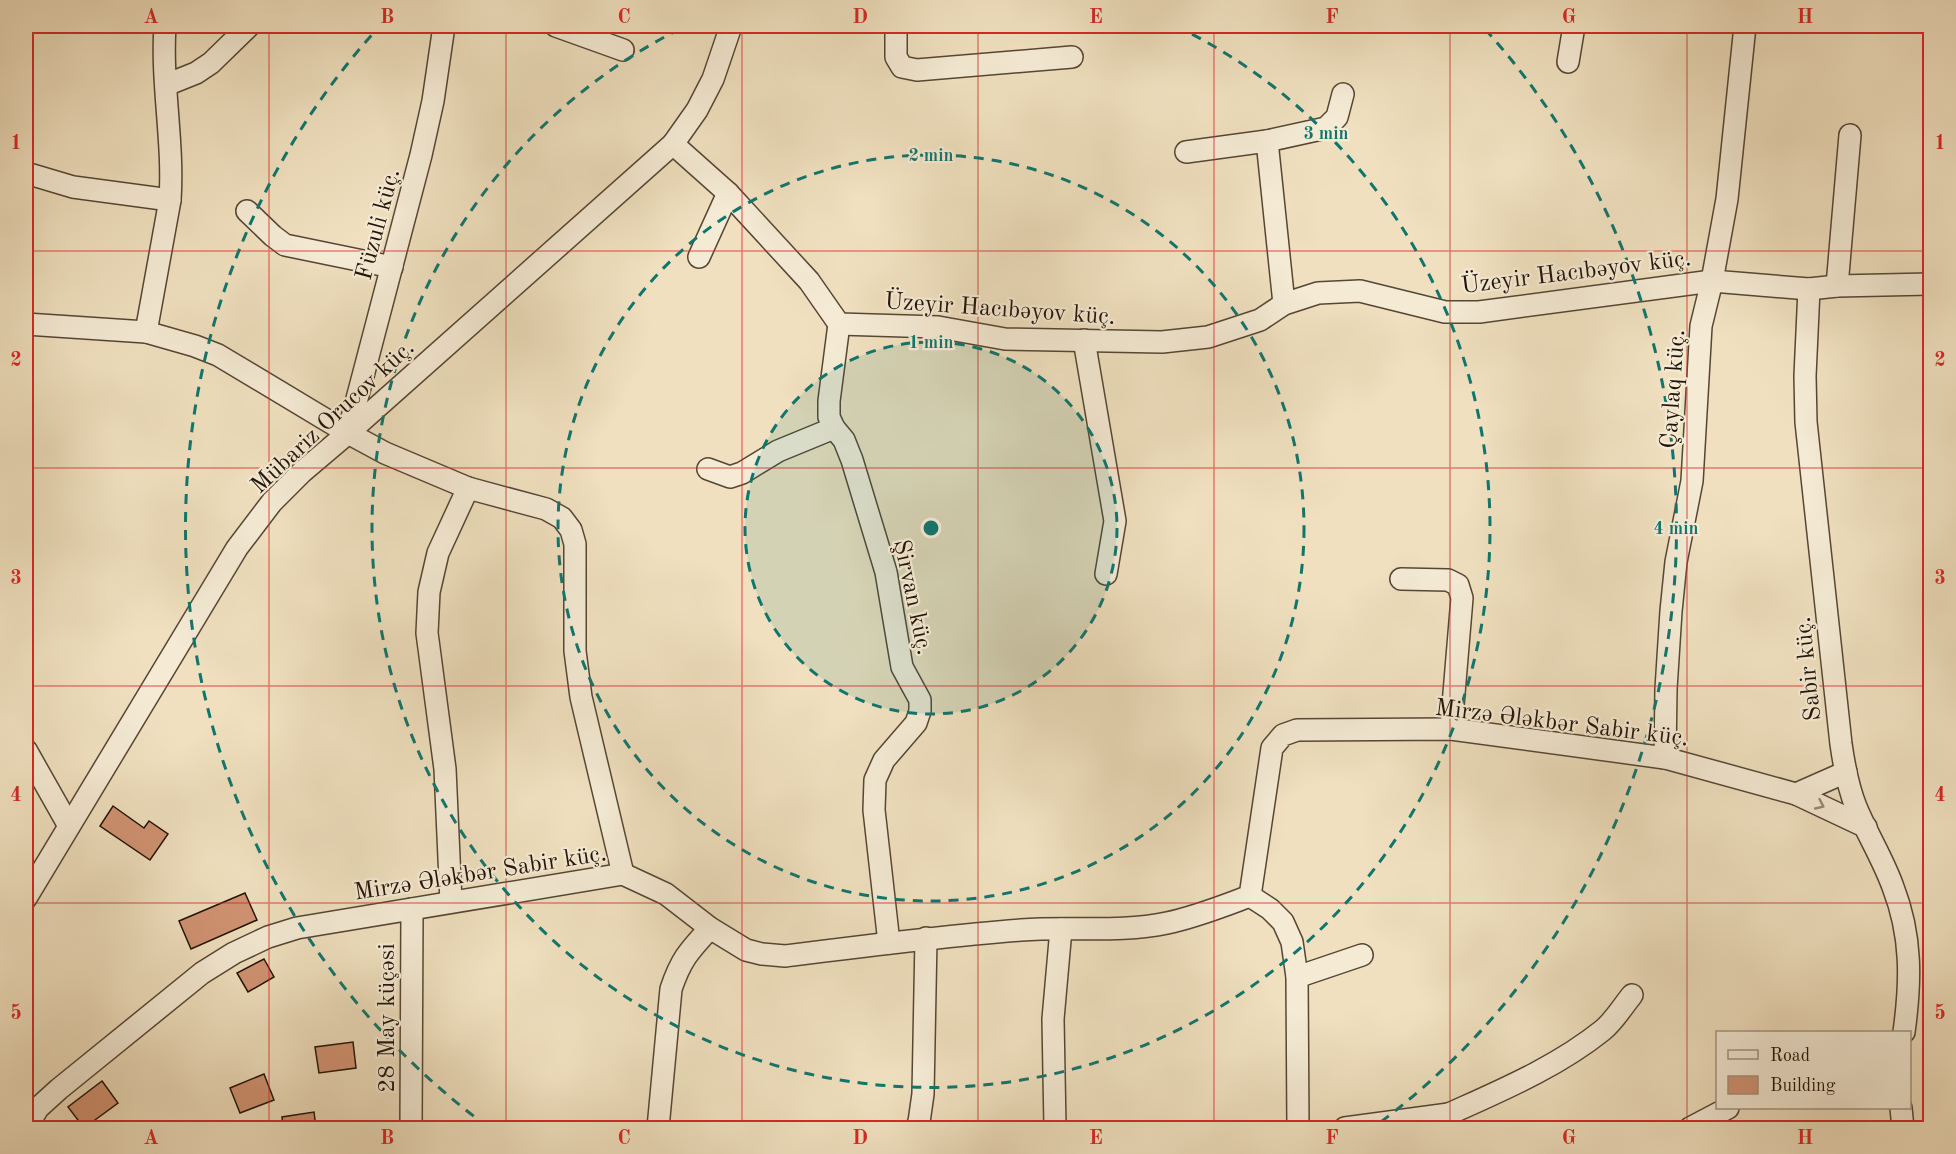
<svg xmlns="http://www.w3.org/2000/svg" width="1956" height="1154" viewBox="0 0 1956 1154" font-family="'Old Standard TT',serif">
<rect width="100%" height="100%" fill="#f0e0bf"/>
<filter id="stains"><feTurbulence type="fractalNoise" baseFrequency=".00333" numOctaves="4"/><feColorMatrix values="0 0 0 0 .2 0 0 0 0 .09 0 0 0 0 .02 0 0 0 .5 -.17"/></filter>
<radialGradient id="worn" r=".72"><stop offset=".6" stop-color="#630" stop-opacity="0"/><stop offset="1" stop-color="#630" stop-opacity=".3"/></radialGradient>
<g fill="#d29474" stroke="#211307" stroke-width="1.5">
<path d="M 113,806 L 144,828 L 149,821 L 168,834 L 150,860 L 100,826 Z"/>
<path d="M 245,893 L 257,920 L 191,949 L 179,921 Z"/>
<path d="M 264,959 L 274,977 L 248,992 L 237,973 Z"/>
<path d="M 353,1042 L 356,1068 L 319,1073 L 315,1047 Z"/>
<path d="M 264,1074 L 274,1100 L 240,1113 L 230,1088 Z"/>
<path d="M 102,1081 L 118,1103 L 84,1128 L 68,1107 Z"/>
<path d="M 314,1112 L 316,1128 L 283,1128 L 282,1117 Z"/>
</g>
<g fill="none" stroke-linecap="round" stroke-linejoin="round">
<g stroke="#554635" stroke-width="24">
<g id="minor">
<path d="M 556,26 L 623,50"/>
<path d="M 896,26 L 896,57 L 902,67 L 917,70 L 1072,57"/>
<path d="M 1568,62 L 1574,26"/>
<path d="M 166,85 L 196,73 L 211,63 L 249,26"/>
<path d="M 1267,141 L 1284,304"/>
<path d="M 673,144 L 728,193 L 809,281 L 839,324 L 938,327 L 1005,339 L 1162,342 L 1208,337 L 1260,320 L 1284,304 L 1318,293 L 1360,291 L 1445,312 L 1479,312 L 1712,281 L 1809,289 L 1837,286 L 1930,284"/>
<path d="M 1186,152 L 1267,141 L 1326,128 L 1337,117 L 1343,94"/>
<path d="M 26,173 L 73,187 L 170,200"/>
<path d="M 247,211 L 273,236 L 285,245 L 392,267"/>
<path d="M 699,257 L 728,193"/>
<path d="M 1837,286 L 1850,135"/>
<path d="M 1809,289 L 1805,376 L 1806,422 L 1841,744 C 1844,765 1848,787 1856,807 C 1867,834 1883,859 1893,887 C 1912,936 1911,981 1904,1032"/>
<path d="M 26,324 L 146,332 L 195,346 L 218,355 L 348,433 L 385,453 L 468,488 L 546,509 L 562,518 L 571,530 L 575,544 L 575,651 L 581,697 L 623,874"/>
<path d="M 839,324 L 829,401 L 829,417 L 834,428 L 844,440 L 852,460 L 886,572 L 902,667 L 920,700 L 920,711 L 916,723 L 884,760 L 875,780 L 874,810 L 889,943"/>
<path d="M 146,332 L 170,200 C 174,142 161,84 165,26"/>
<path d="M 1084,340 L 1115,521 L 1106,574"/>
<path d="M 348,433 L 421,155 L 433,101 L 444,26"/>
<path d="M 708,469 L 730,477 L 742,473 L 778,451 L 834,428"/>
<path d="M 1401,579 L 1448,580 L 1458,585 L 1462,598 L 1451,729"/>
<path d="M 26,750 L 69,826"/>
<path d="M 1665,758 L 1666,689 L 1671,611 L 1676,562 L 1692,481 L 1701,326 L 1712,281 L 1727,199 L 1745,26"/>
<path d="M 1846,772 L 1796,794 L 1866,827"/>
<path d="M 1250,896 L 1270,909 L 1283,922 L 1292,942 L 1297,977 L 1298,1128"/>
<path d="M 26,898 L 237,548 L 272,502 L 302,472 L 348,433 L 673,144 L 697,110 L 713,79 L 731,26"/>
<path d="M 451,902 L 445,769 L 427,633 L 429,592 L 438,553 L 468,488"/>
<path d="M 1297,977 L 1362,955"/>
<path d="M 1901,1108 L 1903,1128"/>
<path d="M 26,1128 L 38,1108 L 59,1089 L 202,973 L 234,953 L 268,937 L 297,928 L 623,874 L 666,894 L 710,928 L 746,950 L 762,954 L 785,956 C 864,946 942,936 1021,930 C 1069,926 1120,933 1167,923 C 1196,917 1223,906 1250,896 L 1272,748 L 1283,735 L 1297,730 L 1451,729 L 1665,758 L 1796,794"/>
<path d="M 411,1128 L 412,909"/>
<path d="M 658,1128 L 671,989 C 681,959 689,951 710,928"/>
<path d="M 916,1128 L 919,1122 L 923,1094 L 926,938"/>
<path d="M 1055,1128 L 1053,1019 L 1061,929"/>
<path d="M 1345,1128 L 1449,1114"/>
<path d="M 1450,1128 L 1449,1114 C 1502,1090 1557,1067 1603,1030 C 1614,1021 1623,1006 1632,995"/>
<path d="M 1690,1128 L 1728,1108"/>
</g>
</g>
<use href="#minor" stroke="#f5ebd5" stroke-width="21"/>
</g>
<defs><path id="oneway-chevron" d="M-2-3.5L2.5 0L-2 3.5" fill="none" stroke-width="1.6" stroke-linecap="round" stroke-linejoin="round" transform="scale(1.5)"/></defs>
<use stroke="#968a78" href="#oneway-chevron" transform="translate(1820 805) rotate(25)"/>
<path fill="none" stroke="#d62828" stroke-width="1.5" stroke-opacity="0.55" d="M 269,26 L 269,1128M 506,26 L 506,1128M 742,26 L 742,1128M 978,26 L 978,1128M 1214,26 L 1214,1128M 1450,26 L 1450,1128M 1687,26 L 1687,1128M 26,251 L 1930,251M 26,468 L 1930,468M 26,686 L 1930,686M 26,903 L 1930,903"/>
<circle cx="931" cy="528" r="186" fill="#0f766e" fill-opacity=".12"/>
<g fill="none" stroke="#0f766e" stroke-width="3" stroke-dasharray="10 8">
<circle cx="931" cy="528" r="186"/>
<circle cx="931" cy="528" r="373"/>
<path d="M1176 26A559 559 0 1 1 686 26"/>
<path d="M488 1127A745 745 0 0 1 377 29M1485 29A745 745 0 0 1 1374 1127"/>
</g>
<g text-anchor="middle" stroke-width="4.5" stroke-linejoin="round" paint-order="stroke">
<g font-size="24" fill="#211307" stroke="#f5ebd5">
<text transform="translate(377 224) rotate(-75)" y="8">Füzuli küç.</text>
<text transform="translate(1576 271) rotate(-7)" y="8">Üzeyir Hacıbəyov küç.</text>
<text transform="translate(1000 308) rotate(4)" y="8">Üzeyir Hacıbəyov küç.</text>
<text transform="translate(1672 389) rotate(-86)" y="8">Çaylaq küç.</text>
<text transform="translate(332 416) rotate(-43)" y="8">Mübariz Orucov küç.</text>
<text transform="translate(914 597) rotate(78)" y="8">Şirvan küç.</text>
<text transform="translate(1807 669) rotate(-96)" y="8">Sabir küç.</text>
<text transform="translate(1562 722) rotate(7)" y="8">Mirzə Ələkbər Sabir küç.</text>
<text transform="translate(480 872) rotate(-9)" y="8">Mirzə Ələkbər Sabir küç.</text>
<text transform="translate(386 1018) rotate(-90)" y="8">28 May küçəsi</text>
</g>
</g>
<circle cx="931" cy="528" r="9" fill="#0f766e" stroke="#f5ebd5" stroke-width="3"/>
<g font-size="18" text-anchor="middle" font-weight="bold" fill="#0f766e" stroke="#f5ebd5" stroke-width="4.5" stroke-linejoin="round" paint-order="stroke">
<text x="1326" y="139">3 min</text>
<text x="931" y="161">2 min</text>
<text x="931" y="348">1 min</text>
<text x="1676" y="534">4 min</text>
</g>
<rect width="1956" height="1154" fill="none" stroke="#f0e0bf" stroke-width="66"/>
<rect x="1716" y="1031" width="195" height="78" fill="#f5ebd5" stroke="#a09583" stroke-width="1.5"/>
<rect x="1728" y="1050" width="30" height="9" fill="#f5ebd5" stroke="#a09583" stroke-width="1.5"/>
<text x="1770" y="1061" font-size="18" fill="#211307">Road</text>
<rect x="1728" y="1076" width="30" height="18" fill="#d29474" stroke="#a09583" stroke-width="1.5"/>
<text x="1770" y="1091" font-size="18" fill="#211307">Building</text>
<rect x="33" y="33" width="1890" height="1088" fill="none" stroke="#d62828" stroke-width="2"/>
<g font-size="20" text-anchor="middle" font-weight="bold" fill="#d62828">
<text x="151" y="23">A</text>
<text x="387" y="23">B</text>
<text x="624" y="23">C</text>
<text x="860" y="23">D</text>
<text x="1096" y="23">E</text>
<text x="1332" y="23">F</text>
<text x="1569" y="23">G</text>
<text x="1805" y="23">H</text>
<text x="16" y="149">1</text>
<text x="1940" y="149">1</text>
<text x="16" y="366">2</text>
<text x="1940" y="366">2</text>
<text x="16" y="584">3</text>
<text x="1940" y="584">3</text>
<text x="16" y="801">4</text>
<text x="1940" y="801">4</text>
<text x="16" y="1019">5</text>
<text x="1940" y="1019">5</text>
<text x="151" y="1144">A</text>
<text x="387" y="1144">B</text>
<text x="624" y="1144">C</text>
<text x="860" y="1144">D</text>
<text x="1096" y="1144">E</text>
<text x="1332" y="1144">F</text>
<text x="1569" y="1144">G</text>
<text x="1805" y="1144">H</text>
</g>
<rect width="100%" height="100%" filter="url(#stains)"/>
<rect width="100%" height="100%" fill="url(#worn)"/>
</svg>
